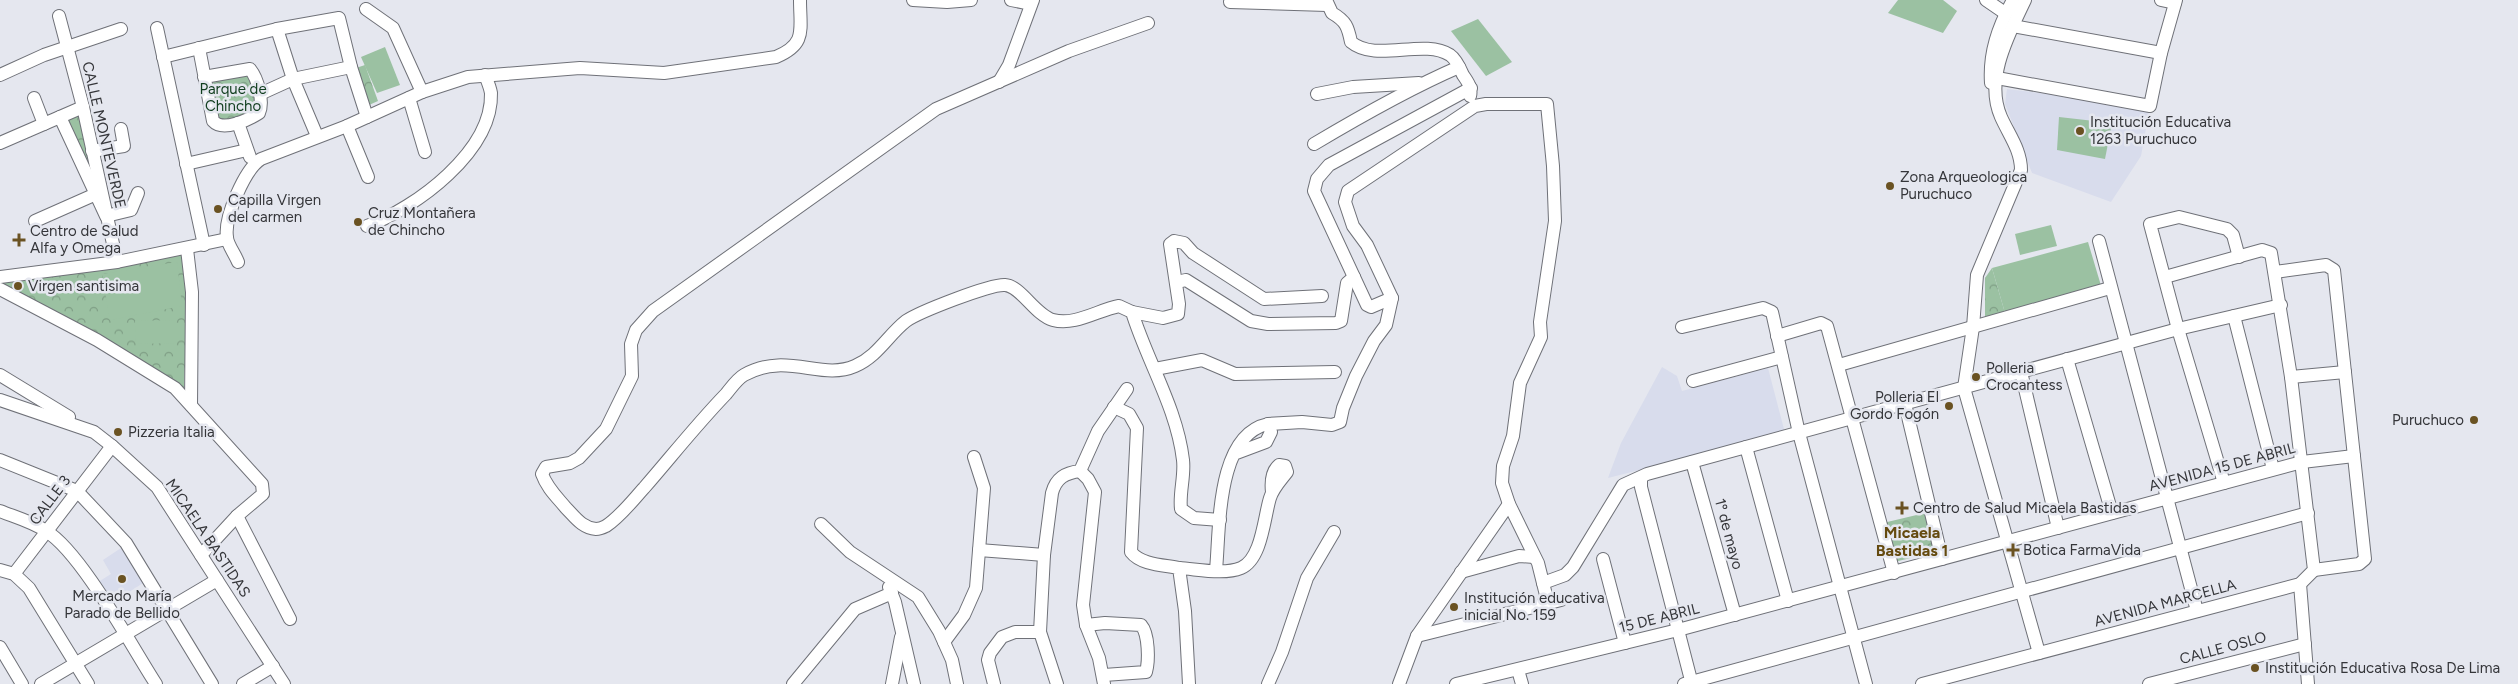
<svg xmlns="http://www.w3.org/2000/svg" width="2518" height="684" viewBox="0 0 2518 684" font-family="Figtree,sans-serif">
<defs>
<pattern id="park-crowns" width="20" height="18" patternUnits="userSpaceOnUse" patternTransform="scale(1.25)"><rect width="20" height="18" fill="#9bc1a2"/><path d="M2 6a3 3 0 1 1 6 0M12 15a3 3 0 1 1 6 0" fill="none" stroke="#7f9e85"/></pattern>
</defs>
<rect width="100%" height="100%" fill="#e5e7ef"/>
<g fill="#d8dcec">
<path d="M 2007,89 L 2150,106 L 2141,156 L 2111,202 L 2032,173 L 2005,104 Z"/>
<path d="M 1662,367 L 1677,376 L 1682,391 L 1768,368 L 1785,433 L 1608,478 L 1621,443 Z"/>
<path d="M 121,548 L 143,583 L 109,605 L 95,584 L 111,574 L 103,560 Z"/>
</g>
<g fill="url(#park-crowns)">
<path d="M 365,65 L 378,101 L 369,105 L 356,68 Z"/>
<path d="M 250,69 L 259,112 L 214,125 L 206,80 Z"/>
<path d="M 79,114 L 98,194 L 64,118 Z"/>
<path d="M 181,254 C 191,299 186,342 184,387 L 181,390 L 3,284 L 5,280 Z"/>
<path d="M 1992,268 L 2005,313 L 1985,318 L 1985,278 Z"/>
<path d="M 1925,513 L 1936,552 L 1894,562 L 1883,523 Z"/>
</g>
<g fill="#9bc1a2">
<path d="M 1898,0 L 1943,0 L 1957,11 L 1943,33 L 1888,13 Z"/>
<path d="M 1478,19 L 1512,62 L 1486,76 L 1451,31 Z"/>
<path d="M 385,47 L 400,85 L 377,93 L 361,57 Z"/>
<path d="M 2059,117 L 2112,123 L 2105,159 L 2057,150 Z"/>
<path d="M 2051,225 L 2057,246 L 2020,255 L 2015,234 Z"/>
<path d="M 2088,242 L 2102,289 L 2005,313 L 1992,268 Z"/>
<path d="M 177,262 L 182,306 L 110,320 L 102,274 Z"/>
<path d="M 176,320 L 176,343 L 136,344 L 135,321 Z"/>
</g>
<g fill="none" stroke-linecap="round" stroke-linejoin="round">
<g stroke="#6f7178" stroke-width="14">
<g id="minor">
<path d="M 913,0 L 947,2 L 971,0"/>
<path d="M 1011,0 L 1031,4"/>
<path d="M 1326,0 L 1332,13 C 1346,21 1348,27 1351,42 C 1376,63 1423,38 1450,55 C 1456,59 1460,68 1463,75 C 1468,82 1472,88 1470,96"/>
<path d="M 1986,0 L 2005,13"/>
<path d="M 2025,0 C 2009,34 1984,79 2001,117 C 2009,135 2021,150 2021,170 L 1977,275 L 1973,327 L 1964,388 L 2039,653"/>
<path d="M 2161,0 L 2175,3"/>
<path d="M 1230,2 L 1327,5"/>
<path d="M 366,9 L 393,28 L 422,92"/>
<path d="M 59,16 L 83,107 L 117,262"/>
<path d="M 1148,23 L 1069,51 L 936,109 L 653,311 L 636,330 L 631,344 L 632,376 L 606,429 L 579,458 L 570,463 L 546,467 L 542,474 C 547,488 557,497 566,508 C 575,517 582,528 596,529 C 599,529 604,527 606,526 C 620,517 633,500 644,488 C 671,457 697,424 726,394 C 731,388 737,379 744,375 C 787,351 821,381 855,366 C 878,356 888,335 906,321 C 919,312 990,284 1005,285 C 1021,286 1035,315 1053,320 C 1075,326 1098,310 1119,306 L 1132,312 C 1147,361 1177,408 1183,460 C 1185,476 1179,493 1181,509 L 1194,518 L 1220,520"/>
<path d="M 2013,26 L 2161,53"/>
<path d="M 157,28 L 204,245"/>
<path d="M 277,29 L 293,79 L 317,136"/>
<path d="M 199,48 L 213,121 C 223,132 248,120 259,113 C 264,102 258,79 250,69 L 204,77"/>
<path d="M 163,57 L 277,29 L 339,18 L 351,67 L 367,117"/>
<path d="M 0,75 L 44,55 L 121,29"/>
<path d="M 1997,78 L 2150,106 L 2161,53 L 2176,0"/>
<path d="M 999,82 L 1009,65 L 1033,0"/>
<path d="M 1991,83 C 1989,53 1998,27 2013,0"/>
<path d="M 260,94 L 293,79 L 351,67"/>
<path d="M 1317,94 L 1353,87 L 1419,83"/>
<path d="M 34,98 L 44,124"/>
<path d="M 409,98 L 425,152"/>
<path d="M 60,117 L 106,216 L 131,210 L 138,193"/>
<path d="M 238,123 L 250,157"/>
<path d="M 347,126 L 368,177"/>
<path d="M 0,143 L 83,107"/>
<path d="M 1314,144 C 1361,116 1408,89 1459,67"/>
<path d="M 92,151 L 124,146 L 121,129"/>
<path d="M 186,164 L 247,150"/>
<path d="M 35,221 L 96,194"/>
<path d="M 367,226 C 416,208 493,151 491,93 C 490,87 487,80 485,75"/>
<path d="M 2099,241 L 2197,611"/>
<path d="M 187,249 L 192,292 L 191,405"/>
<path d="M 238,262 C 235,254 227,244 227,237 C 224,217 245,169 261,159 L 347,126 L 422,92 L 468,77 L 580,68 L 664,73 L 776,57 C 807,44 800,30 800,0"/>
<path d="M 2275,272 L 2326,265 L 2334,270 L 2365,559 L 2359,564 L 2314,570"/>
<path d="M 0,277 L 117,262 L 227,239"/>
<path d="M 1176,282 L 1186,280 L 1251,321 L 1268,324 L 1336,323 L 1341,321 L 1347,283 L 1354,277"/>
<path d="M 0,289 L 97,340 L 175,388 L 262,484 L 263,494 L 237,516 L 201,555"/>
<path d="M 1392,298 L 1371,307 L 1367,305 L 1314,191 L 1317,179 L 1329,165 L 1471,88"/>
<path d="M 1132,312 L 1163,318 L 1178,314 L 1179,304 L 1170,244 L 1174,241 L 1184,243 L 1193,253 L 1264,299 L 1322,296"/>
<path d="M 2234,316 L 2273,469"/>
<path d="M 1682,327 L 1763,308 L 1772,312 L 1799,433 L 1866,684"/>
<path d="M 1777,336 L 1821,323 L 1827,326 L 1894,573"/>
<path d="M 2067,359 L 2112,513"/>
<path d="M 1839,365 L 2110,288"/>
<path d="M 1155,369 L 1202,360 L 1235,374 L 1335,372"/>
<path d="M 2021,372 L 2058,528"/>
<path d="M 0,375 L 69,417"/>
<path d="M 2291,377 L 2345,372"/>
<path d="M 1693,381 L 1782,357"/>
<path d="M 0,400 L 94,432 L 112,446 L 157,487 L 284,684"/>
<path d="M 1905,404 L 1942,559"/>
<path d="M 1114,407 L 1129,414 L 1137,428 L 1131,552 C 1141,565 1164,565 1179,568 L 1185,611 L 1189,684"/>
<path d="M 1268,424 L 1302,422 L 1332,425 L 1340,422 L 1343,408 L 1356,376 L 1374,341 L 1386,325 L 1392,298 L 1367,245 L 1353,226 L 1345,202 L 1348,191 L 1475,106 L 1486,104 L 1547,104 L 1553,166 L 1555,221 L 1540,322 L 1541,337 L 1520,383 L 1513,436 L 1503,466 L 1502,483 L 1509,504 L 1538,563 L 1548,603"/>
<path d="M 1746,447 L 1788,601"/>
<path d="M 0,460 L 77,491 L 126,543 L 212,684"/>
<path d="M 1692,462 L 1735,615"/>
<path d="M 1080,471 L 1088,479 L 1095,492 L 1083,605 L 1086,625 L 1099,658 L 1104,684"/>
<path d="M 1641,479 L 1641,487 L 1692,684"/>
<path d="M 2224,483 L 2178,329 L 2150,224 L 2179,217 L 2227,229 L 2233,235 L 2239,257"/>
<path d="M 0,511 C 15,517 33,522 46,531 C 81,552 132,647 156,684"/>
<path d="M 237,516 L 290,619"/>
<path d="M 821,524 L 850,552 L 918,597 L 939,631 L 952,660 L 957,684"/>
<path d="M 979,550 L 1044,555"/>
<path d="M 1603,559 L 1625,643"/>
<path d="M 1179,568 C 1197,569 1224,575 1241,568 C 1262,559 1264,517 1270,498 C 1273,488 1281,480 1287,472 L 1285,466 L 1279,465 C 1272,471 1271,483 1272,492"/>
<path d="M 0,570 L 14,574 L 29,588 L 88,684"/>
<path d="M 1216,570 C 1220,528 1216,435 1268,424 L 1271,432 L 1266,442 L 1234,454"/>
<path d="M 1461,572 L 1519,556 L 1534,557"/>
<path d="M 14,574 L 112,446"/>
<path d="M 1543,583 L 1565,575 L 1573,567 L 1623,485 L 1647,474 L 2178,329 L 2281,305"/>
<path d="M 2300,584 L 2308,684"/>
<path d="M 889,587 L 895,602 L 914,684"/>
<path d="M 1086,625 L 1105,623 L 1141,625 C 1149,634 1149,661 1146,672 L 1104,675"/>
<path d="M 1417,636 L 1561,600"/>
<path d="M 944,642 L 964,615 L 976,588 L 984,488 L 974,457"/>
<path d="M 0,647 L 22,684"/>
<path d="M 1518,670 L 1522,684"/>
<path d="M 41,684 L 217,580"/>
<path d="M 243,684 L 273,666"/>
<path d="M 793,684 L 855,609 L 892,593"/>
<path d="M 892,684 L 901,637"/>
<path d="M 994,684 L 988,660 L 990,653 L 1002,637 L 1015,632 L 1040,632"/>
<path d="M 1057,684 L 1040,632 L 1044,555 L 1052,493 C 1056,478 1065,473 1080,471 L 1098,431 L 1127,389"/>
<path d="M 1268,684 L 1282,652 L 1307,578 L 1334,532"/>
<path d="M 1399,684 L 1417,636 L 1509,504"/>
<path d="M 1456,684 L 1678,630 L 2302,462 L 2354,456"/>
<path d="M 1684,684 L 2308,513"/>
<path d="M 1922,684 L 2300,584 L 2314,570 L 2291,377 L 2271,253 L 2262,250 L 2165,277"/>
<path d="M 2149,684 L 2305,644"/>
</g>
</g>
<use href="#minor" stroke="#fff" stroke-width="12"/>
</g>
<g fill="#6a5222" stroke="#e5e7ef" stroke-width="2">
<circle cx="2080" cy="131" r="5"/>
<circle cx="1890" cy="186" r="5"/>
<circle cx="218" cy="209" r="5"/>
<circle cx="358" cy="222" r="5"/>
<path d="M16.5 232.5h5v5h5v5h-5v5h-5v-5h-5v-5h5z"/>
<circle cx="18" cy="286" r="5"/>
<circle cx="1976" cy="377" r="5"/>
<circle cx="1949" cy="406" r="5"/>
<circle cx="2474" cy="420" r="5"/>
<circle cx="118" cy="432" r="5"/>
<path d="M1899.5 500.5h5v5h5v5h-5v5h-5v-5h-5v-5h5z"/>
<path d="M2010.5 542.5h5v5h5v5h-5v5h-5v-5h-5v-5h5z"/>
<circle cx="122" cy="579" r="5"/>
<circle cx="1454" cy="607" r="5"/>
<circle cx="2255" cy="668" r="5"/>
</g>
<g text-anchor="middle" stroke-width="5" stroke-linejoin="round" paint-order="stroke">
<g font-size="15" fill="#113e1f" stroke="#e5e7ef">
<text x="233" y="94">Parque de<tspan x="233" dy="17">Chincho</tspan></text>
</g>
<g font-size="15" fill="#35363a" stroke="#e5e7ef" text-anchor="start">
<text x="2090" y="127">Institución Educativa<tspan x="2090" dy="17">1263 Puruchuco</tspan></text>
<text x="1900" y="182">Zona Arqueologica<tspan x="1900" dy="17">Puruchuco</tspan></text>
<text x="228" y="205">Capilla Virgen<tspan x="228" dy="17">del carmen</tspan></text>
<text x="368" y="218">Cruz Montañera<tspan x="368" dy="17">de Chincho</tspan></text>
<text x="30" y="236">Centro de Salud<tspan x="30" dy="17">Alfa y Omega</tspan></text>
<text x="28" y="291">Virgen santisima</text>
<text x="1986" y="373">Polleria<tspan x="1986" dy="17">Crocantess</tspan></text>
<text x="1939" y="402" text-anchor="end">Polleria El<tspan x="1939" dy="17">Gordo Fogón</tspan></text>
<text x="2464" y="425" text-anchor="end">Puruchuco</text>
<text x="128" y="437">Pizzeria Italia</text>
<text x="1913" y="513">Centro de Salud Micaela Bastidas</text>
<text x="2023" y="555">Botica FarmaVida</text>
<text x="122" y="601" text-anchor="middle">Mercado María<tspan x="122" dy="17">Parado de Bellido</tspan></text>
<text x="1464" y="603">Institución educativa<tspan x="1464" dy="17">inicial No. 159</tspan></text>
<text x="2265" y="673">Institución Educativa Rosa De Lima</text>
</g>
<g font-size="15" fill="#35363a" stroke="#e5e7ef">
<text transform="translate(104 135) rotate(77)" y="5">CALLE MONTEVERDE</text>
<text transform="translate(2222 467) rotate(-15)" y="5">AVENIDA 15 DE ABRIL</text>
<text transform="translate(50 500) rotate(-53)" y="5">CALLE 3</text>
<text transform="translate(1729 534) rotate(75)" y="5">1º de mayo</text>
<text transform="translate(208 538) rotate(56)" y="5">MICAELA BASTIDAS</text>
<text transform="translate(2165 603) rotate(-15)" y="5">AVENIDA MARCELLA</text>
<text transform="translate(1659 618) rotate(-14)" y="5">15 DE ABRIL</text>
<text transform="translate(2223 648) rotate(-15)" y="5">CALLE OSLO</text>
</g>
<g font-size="16" font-weight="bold" fill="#644a0f" stroke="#e5e7ef">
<text x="1912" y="538">Micaela<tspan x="1912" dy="18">Bastidas 1</tspan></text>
</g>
</g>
</svg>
